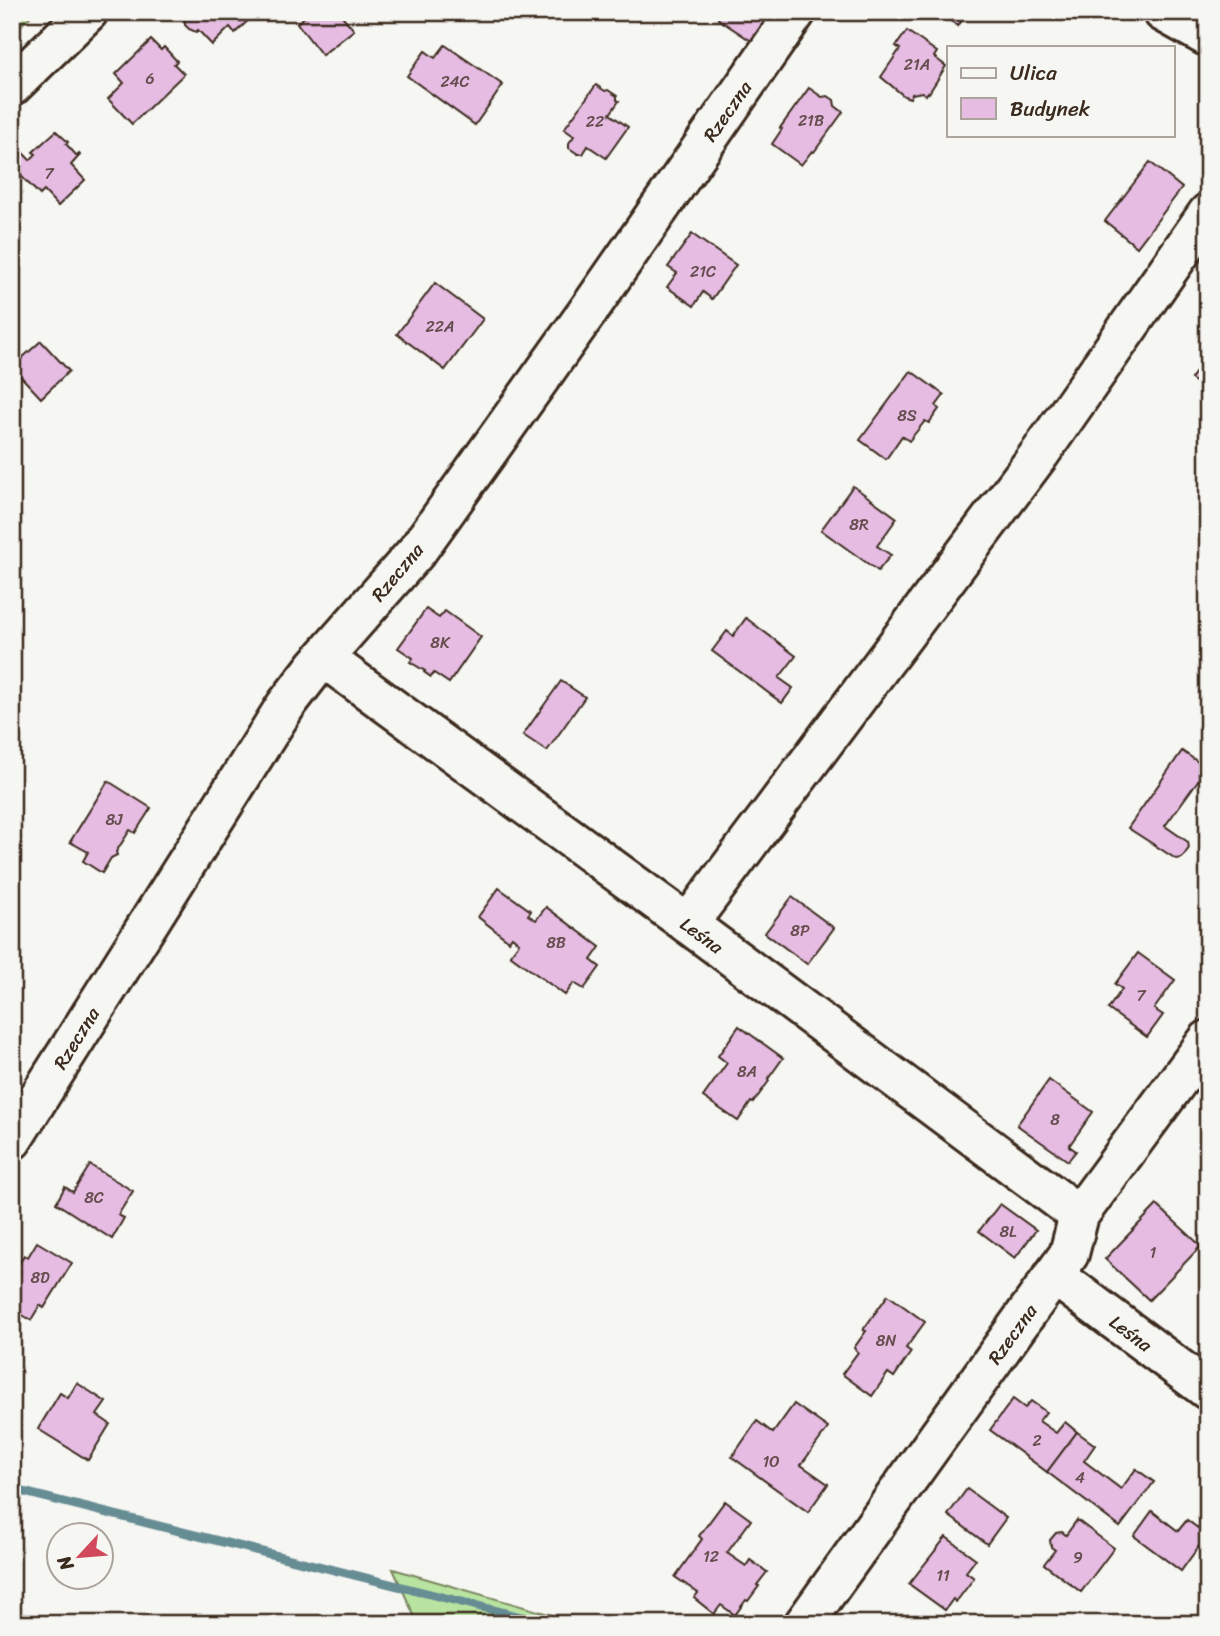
<svg xmlns="http://www.w3.org/2000/svg" width="1220" height="1636" viewBox="0 0 1220 1636" font-family="Sriracha,sans-serif">
<rect width="100%" height="100%" fill="#f6f6f2"/>
<filter id="ink" filterUnits="userSpaceOnUse"><feTurbulence type="fractalNoise" baseFrequency=".0143" numOctaves="2"/><feDisplacementMap in="SourceGraphic" scale="14" xChannelSelector="R" yChannelSelector="G"/><feConvolveMatrix kernelMatrix="1 2 1 2 8 2 1 2 1" color-interpolation-filters="sRGB"/></filter>
<g filter="url(#ink)">
<g fill="#b8e3a0" stroke="#7a865f" stroke-width="2">
<path d="M 12,12 L 35,12 L 12,34 Z"/>
<path d="M 393,1569 L 583,1624 L 418,1624 Z"/>
</g>
<g fill="none" stroke-linecap="round" stroke-linejoin="round">
<path stroke="#668c94" stroke-width="9" d="M 12,1489 L 549,1624"/>
</g>
<g fill="#e6bce3" stroke="#3b2a1e" stroke-width="2">
<path d="M 182,12 L 257,12 L 235,33 L 230,27 L 212,45 L 198,30 L 196,32 L 189,29 L 185,25 L 185,19 L 187,17 Z"/>
<path d="M 311,12 L 339,12 L 354,30 L 322,55 L 297,23 Z"/>
<path d="M 723,12 L 762,12 L 769,17 L 753,42 L 718,19 Z"/>
<path d="M 938,12 L 968,12 L 958,26 Z"/>
<path d="M 907,31 L 937,52 L 934,57 L 946,66 L 929,93 L 928,92 L 926,95 L 922,92 L 912,94 L 910,98 L 904,96 L 881,77 L 900,49 L 896,46 Z"/>
<path d="M 151,40 L 161,50 L 164,47 L 177,61 L 174,64 L 184,74 L 132,124 L 108,99 L 124,83 L 116,74 Z"/>
<path d="M 445,45 L 503,85 L 475,125 L 407,76 L 425,51 L 435,58 Z"/>
<path d="M 596,85 L 605,91 L 608,90 L 617,96 L 617,100 L 619,101 L 610,114 L 628,127 L 606,158 L 588,146 L 583,154 L 578,154 L 569,148 L 569,143 L 574,136 L 564,129 Z"/>
<path d="M 809,88 L 822,97 L 828,96 L 834,100 L 835,106 L 843,112 L 814,152 L 812,151 L 801,165 L 772,144 L 782,129 L 780,128 Z"/>
<path d="M 56,131 L 68,142 L 66,144 L 77,156 L 79,154 L 80,155 L 71,165 L 85,180 L 58,206 L 44,191 L 40,195 L 12,167 L 12,164 L 23,153 L 30,160 L 36,154 L 33,152 Z"/>
<path d="M 1150,162 L 1182,188 L 1137,247 L 1105,221 Z"/>
<path d="M 692,234 L 736,265 L 712,299 L 703,292 L 694,306 L 667,287 L 677,273 L 668,267 Z"/>
<path d="M 435,283 L 483,319 L 445,370 L 397,334 Z"/>
<path d="M 41,341 L 69,371 L 41,398 L 12,367 Z"/>
<path d="M 1208,355 L 1208,390 L 1191,379 Z"/>
<path d="M 911,371 L 944,395 L 936,406 L 939,409 L 929,423 L 925,421 L 909,441 L 902,436 L 886,459 L 860,440 Z"/>
<path d="M 853,486 L 897,518 L 877,546 L 891,555 L 878,571 L 821,530 Z"/>
<path d="M 426,609 L 439,618 L 445,611 L 481,637 L 449,683 L 434,673 L 431,677 L 424,672 L 425,671 L 410,662 L 413,658 L 398,648 Z"/>
<path d="M 746,618 L 796,656 L 779,678 L 793,688 L 782,703 L 712,651 L 727,631 L 733,636 Z"/>
<path d="M 561,681 L 585,697 L 547,751 L 523,735 Z"/>
<path d="M 1182,751 L 1207,768 L 1165,826 L 1188,842 L 1189,848 L 1182,858 L 1176,859 L 1128,828 Z"/>
<path d="M 108,781 L 151,808 L 135,833 L 130,830 L 116,852 L 117,855 L 111,858 L 102,873 L 83,861 L 88,852 L 70,842 Z"/>
<path d="M 1208,834 L 1208,851 L 1204,848 L 1202,842 Z"/>
<path d="M 499,888 L 531,911 L 528,915 L 536,920 L 546,907 L 600,947 L 591,960 L 600,967 L 584,989 L 574,983 L 565,995 L 510,955 L 519,943 L 512,937 L 509,941 L 478,917 Z"/>
<path d="M 792,897 L 834,928 L 807,964 L 765,933 Z"/>
<path d="M 1138,953 L 1175,980 L 1154,1009 L 1163,1015 L 1147,1037 L 1108,1009 L 1122,989 L 1115,984 Z"/>
<path d="M 739,1026 L 783,1058 L 768,1079 L 769,1081 L 753,1103 L 751,1102 L 738,1121 L 703,1097 L 727,1063 L 718,1056 Z"/>
<path d="M 1049,1080 L 1093,1112 L 1069,1146 L 1076,1151 L 1068,1161 L 1017,1125 Z"/>
<path d="M 90,1165 L 133,1191 L 118,1215 L 124,1218 L 112,1239 L 56,1203 L 65,1187 L 73,1192 Z"/>
<path d="M 1000,1204 L 1036,1230 L 1015,1258 L 979,1231 Z"/>
<path d="M 1157,1205 L 1201,1246 L 1149,1300 L 1105,1259 Z"/>
<path d="M 37,1242 L 72,1263 L 44,1308 L 40,1305 L 31,1320 L 12,1309 L 12,1283 L 20,1271 L 16,1269 L 24,1255 L 28,1257 Z"/>
<path d="M 888,1295 L 925,1322 L 906,1348 L 911,1352 L 894,1377 L 888,1373 L 872,1396 L 842,1374 L 858,1352 L 854,1348 L 866,1331 L 863,1330 Z"/>
<path d="M 77,1383 L 106,1402 L 97,1415 L 110,1424 L 88,1460 L 38,1429 L 60,1393 L 68,1398 Z"/>
<path d="M 1013,1399 L 1025,1408 L 1031,1401 L 1046,1412 L 1039,1421 L 1056,1433 L 1065,1422 L 1077,1432 L 1047,1472 L 990,1430 Z"/>
<path d="M 794,1404 L 828,1428 L 801,1465 L 828,1484 L 808,1512 L 732,1457 L 757,1421 L 773,1433 Z"/>
<path d="M 1077,1432 L 1095,1445 L 1084,1461 L 1121,1489 L 1136,1469 L 1154,1482 L 1120,1527 L 1047,1472 Z"/>
<path d="M 967,1489 L 1006,1518 L 987,1544 L 948,1515 Z"/>
<path d="M 725,1501 L 751,1520 L 727,1553 L 746,1566 L 750,1560 L 767,1572 L 757,1585 L 759,1586 L 748,1601 L 746,1600 L 735,1615 L 721,1605 L 714,1614 L 694,1598 L 698,1593 L 675,1577 L 702,1539 L 699,1536 Z"/>
<path d="M 1152,1511 L 1178,1531 L 1187,1520 L 1207,1535 L 1181,1571 L 1134,1536 Z"/>
<path d="M 1077,1520 L 1114,1548 L 1081,1592 L 1044,1564 L 1055,1550 L 1051,1547 L 1050,1540 L 1056,1533 L 1062,1532 L 1066,1535 Z"/>
<path d="M 946,1537 L 976,1559 L 966,1572 L 974,1578 L 956,1602 L 953,1599 L 945,1610 L 909,1584 Z"/>
</g>
<g fill="none" stroke-linecap="round" stroke-linejoin="round">
<g stroke="#3b2a1e" stroke-width="44">
<g id="minor">
<path d="M 1163,12 L 1206,36 L 1208,36"/>
<path d="M 12,86 L 88,12"/>
<path d="M 324,658 L 688,924 L 1079,1215"/>
<path d="M 688,924 L 1041,452 L 1208,213"/>
<path d="M 12,1140 L 286,705 L 316,666 L 417,551 L 593,304 L 796,12"/>
<path d="M 1054,1275 L 1208,1390"/>
<path d="M 804,1624 L 1069,1254 L 1079,1215 L 1208,1040"/>
</g>
</g>
<use href="#minor" stroke="#f6f6f2" stroke-width="38"/>
</g>
</g>
<g text-anchor="middle" stroke-width="7" stroke-linejoin="round" paint-order="stroke">
<g font-size="16" fill="#664e4f">
<text x="917" y="70">21A</text>
<text x="150" y="84">6</text>
<text x="455" y="87">24C</text>
<text x="811" y="126">21B</text>
<text x="595" y="127">22</text>
<text x="49" y="179">7</text>
<text x="703" y="277">21C</text>
<text x="440" y="332">22A</text>
<text x="907" y="421">8S</text>
<text x="859" y="530">8R</text>
<text x="440" y="648">8K</text>
<text x="114" y="825">8J</text>
<text x="800" y="936">8P</text>
<text x="556" y="948">8B</text>
<text x="1141" y="1001">7</text>
<text x="747" y="1077">8A</text>
<text x="1055" y="1125">8</text>
<text x="94" y="1203">8C</text>
<text x="1008" y="1237">8L</text>
<text x="1153" y="1258">1</text>
<text x="40" y="1283">8D</text>
<text x="886" y="1346">8N</text>
<text x="1037" y="1446">2</text>
<text x="771" y="1467">1O</text>
<text x="1080" y="1483">4</text>
<text x="711" y="1562">12</text>
<text x="1078" y="1563">9</text>
<text x="943" y="1581">11</text>
</g>
<g font-size="19" fill="#3b2a1e" stroke="#f6f6f2">
<text transform="translate(727 111) rotate(-55)" y="7">Rzeczna</text>
<text transform="translate(397 572) rotate(-50)" y="7">Rzeczna</text>
<text transform="translate(702 935) rotate(36)" y="7">Leśna</text>
<text transform="translate(76 1038) rotate(-58)" y="7">Rzeczna</text>
<text transform="translate(1131 1333) rotate(37)" y="7">Leśna</text>
<text transform="translate(1012 1334) rotate(-54)" y="7">Rzeczna</text>
</g>
</g>
<rect width="1220" height="1636" fill="none" stroke="#f6f6f2" stroke-width="42"/>
<rect x="21" y="21" width="1178" height="1594" fill="none" stroke="#3b2a1e" stroke-width="2.5" filter="url(#ink)"/>
<rect x="947" y="46" width="228" height="91" fill="#f6f6f2" stroke="#aba49d" stroke-width="2"/>
<rect x="961" y="68" width="35" height="10" fill="#f6f6f2" stroke="#aba49d" stroke-width="2"/>
<text x="1010" y="80" font-size="21" fill="#3b2a1e">Ulica</text>
<rect x="961" y="98" width="35" height="21" fill="#e6bce3" stroke="#aba49d" stroke-width="2"/>
<text x="1010" y="116" font-size="21" fill="#3b2a1e">Budynek</text>
<g transform="translate(80 1556) rotate(244)"><circle r="33" fill="#f6f6f2" stroke="#aba49d" stroke-width="2"/>
<path d="M0-5L12 26L0 18L-12 26Z" fill="#d1495b"/>
<text y="-10" font-size="19" font-weight="bold" text-anchor="middle" fill="#3b2a1e">N</text>
</g>
</svg>
